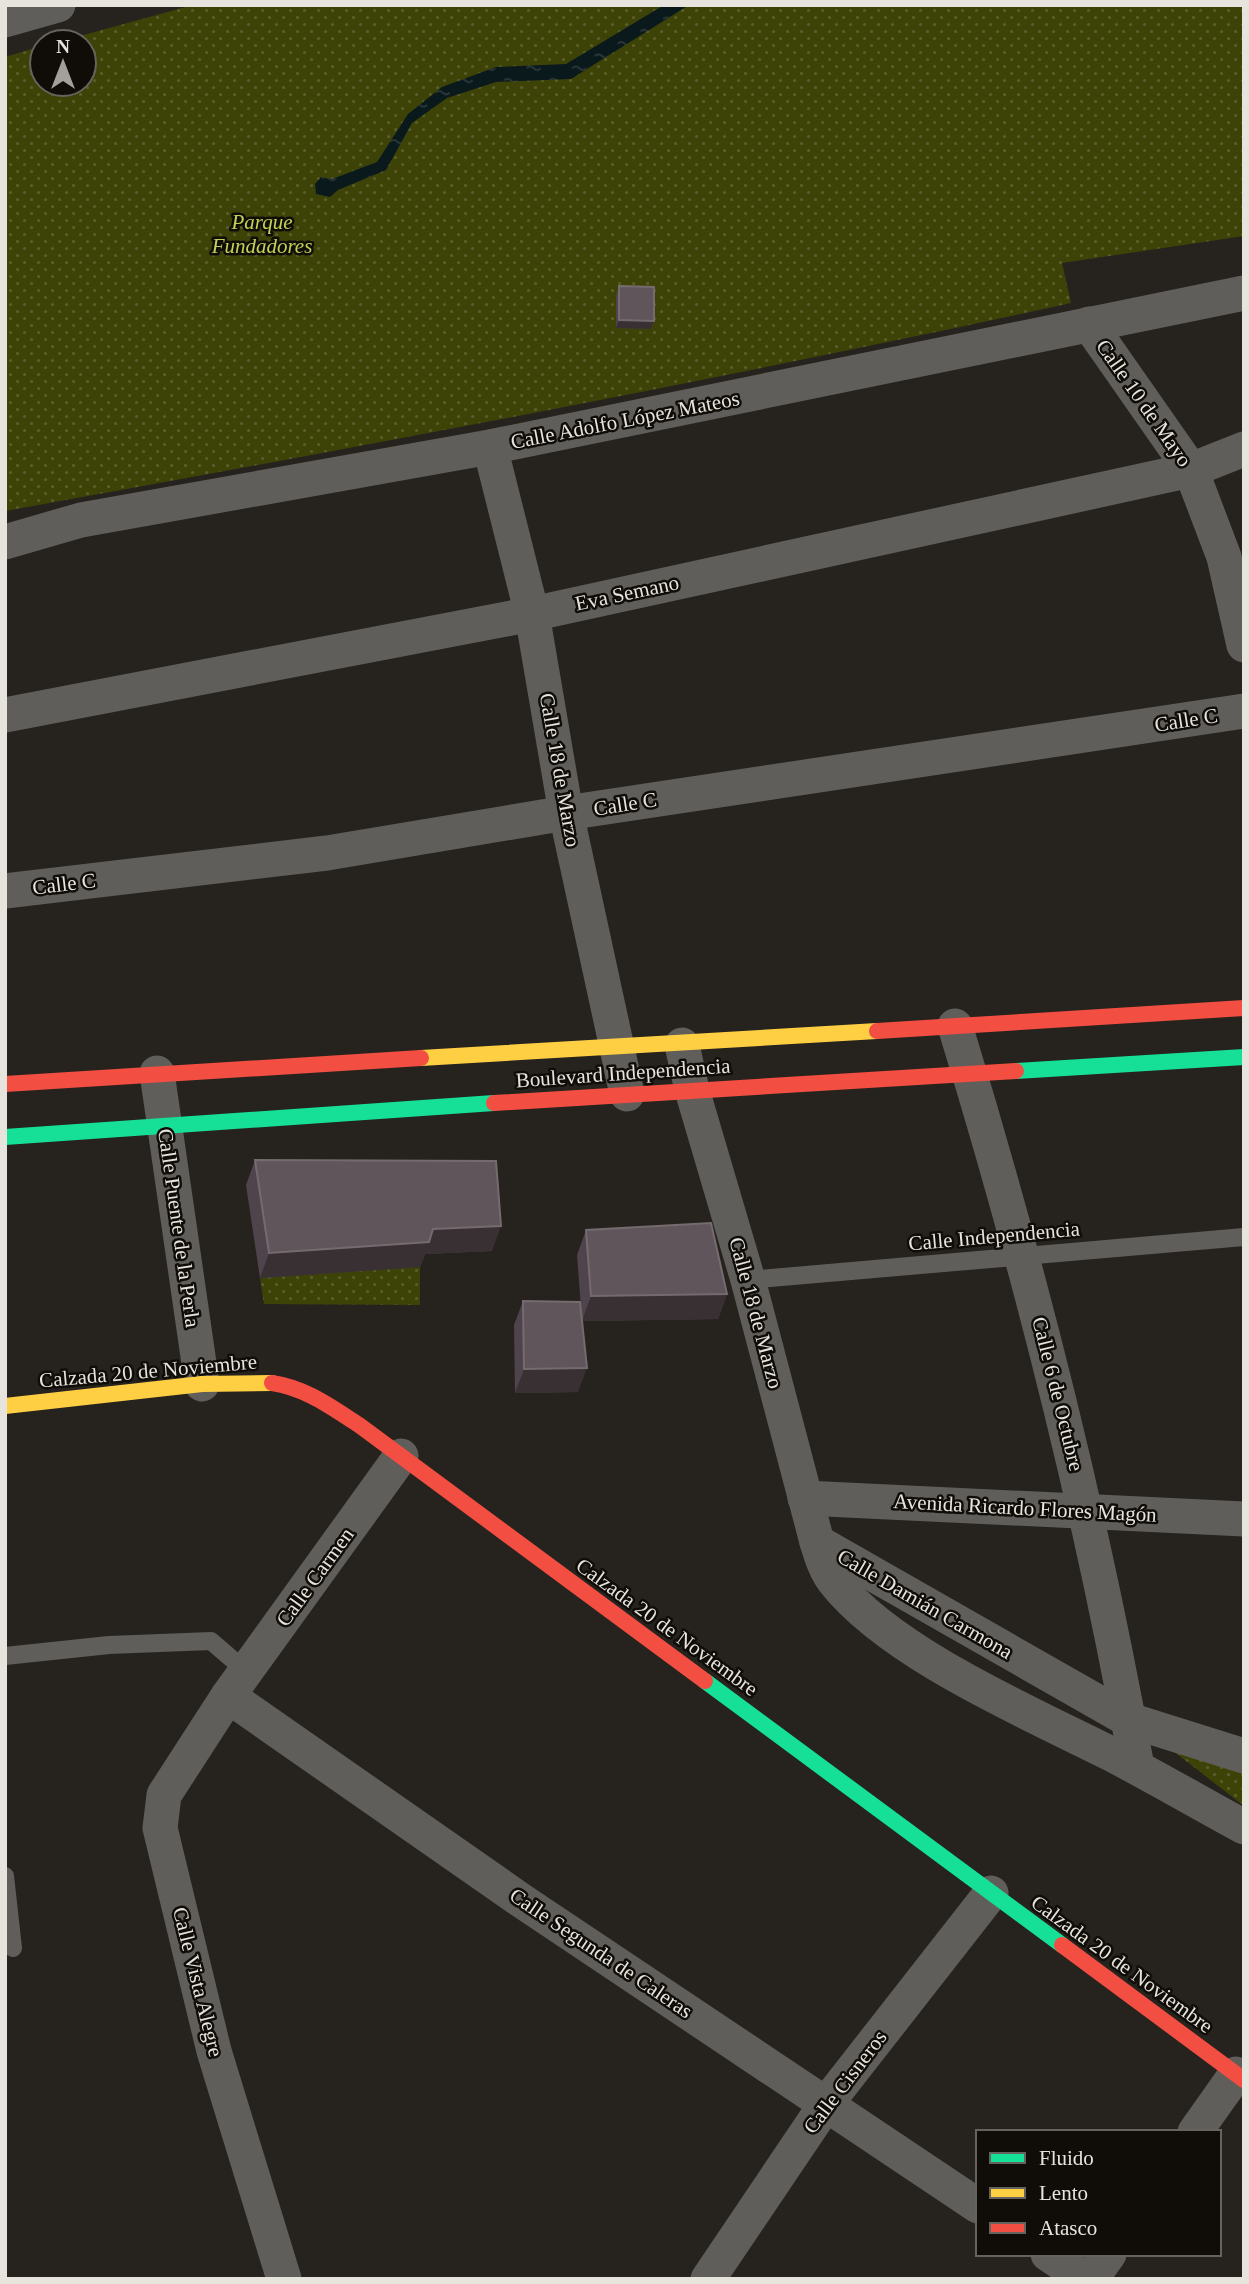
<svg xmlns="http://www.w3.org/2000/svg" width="1249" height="2284" viewBox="0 0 1249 2284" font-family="'Times New Roman',serif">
<defs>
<pattern id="park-dots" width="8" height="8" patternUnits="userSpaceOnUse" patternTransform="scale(1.75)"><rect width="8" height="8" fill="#3d4307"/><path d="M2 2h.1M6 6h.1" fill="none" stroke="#595e2b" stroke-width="1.8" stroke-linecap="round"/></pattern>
<pattern id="water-ripples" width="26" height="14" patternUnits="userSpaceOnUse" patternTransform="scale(1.75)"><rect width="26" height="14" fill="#0a191c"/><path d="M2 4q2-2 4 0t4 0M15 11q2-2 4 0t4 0" fill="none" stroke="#2e3a3d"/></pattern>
</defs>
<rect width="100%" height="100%" fill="#26231e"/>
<g fill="url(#park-dots)">
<path d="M 193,5 L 1244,5 L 1244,236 L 1062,263 L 1071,303 C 717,380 362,447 5,511 L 5,57 L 42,46 L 42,84 L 84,84 L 84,42 L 58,42 Z"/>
<path d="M 420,1267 L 420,1305 L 264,1304 L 260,1278 Z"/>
<path d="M 1172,1750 L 1244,1770 L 1244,1806 Z"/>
</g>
<path fill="url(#water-ripples)" d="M 664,5 L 689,5 L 571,79 L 496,82 L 447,98 L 412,123 L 386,170 L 338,190 L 330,197 L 316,194 L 315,184 L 321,177 L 332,179 L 377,162 L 408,114 L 442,87 L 496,67 L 566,64 Z"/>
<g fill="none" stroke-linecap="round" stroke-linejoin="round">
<g stroke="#5f5e5b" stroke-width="18">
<path d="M 748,1280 L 1244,1237"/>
<path d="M 5,1656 L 109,1645 L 211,1641 L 247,1672"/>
<path d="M 5,1876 L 13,1948"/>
</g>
<g stroke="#5f5e5b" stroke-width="35">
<path d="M 5,20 L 58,5"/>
<path d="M 1089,324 L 1191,470 L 1224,557 L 1244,645"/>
<path d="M 490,447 L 532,614 L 566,813 L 627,1094"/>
<path d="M 5,542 L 81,520 L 490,447 L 1244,293"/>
<path d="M 5,715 L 532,614 L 1191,470 L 1244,449"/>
<path d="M 5,891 L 327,853 L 566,813 L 1244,711"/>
<path d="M 955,1026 C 1030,1270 1092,1516 1137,1767"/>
<path d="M 682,1045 L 692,1090 L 748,1280 L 817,1542 C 821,1555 825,1569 834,1581 C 890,1653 1030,1713 1113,1755 C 1157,1778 1200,1803 1244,1827"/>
<path d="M 157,1073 L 202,1384"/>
<path d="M 805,1498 L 1244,1519"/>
<path d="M 817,1542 L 1129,1720 L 1244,1756"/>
<path d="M 228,1696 L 522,1901 L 978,2206"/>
<path d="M 1195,2132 L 1236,2074"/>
<path d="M 1048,2254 L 1085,2279"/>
<path d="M 284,2279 L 214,2051 L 160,1828 L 164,1795 L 228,1696 L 401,1456"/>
<path d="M 708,2279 L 826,2104 L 991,1893"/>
<path d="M 1091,2279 L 1109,2254"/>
</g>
<g stroke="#16e098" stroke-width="16">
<path d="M 1016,1071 L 1244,1057"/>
<path d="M 5,1137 L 494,1103"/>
<path d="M 705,1681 L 1062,1945"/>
</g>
<g stroke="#ffcf43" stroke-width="16">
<path d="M 421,1058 L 877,1031"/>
<path d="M 5,1406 L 202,1384 L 272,1383"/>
</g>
<g stroke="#f24e42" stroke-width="16">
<path d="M 877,1031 L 1244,1008"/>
<path d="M 5,1084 L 421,1058"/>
<path d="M 494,1103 L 1016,1071"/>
<path d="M 272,1383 C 306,1388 331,1407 359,1425 L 705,1681"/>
<path d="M 1062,1945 L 1244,2080"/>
</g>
</g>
<g fill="#4f444b">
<path d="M 619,286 L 654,321 L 651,329 L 616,328 L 616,295 Z"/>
<path d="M 255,1160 L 492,1251 L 425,1254 L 420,1267 L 260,1278 L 246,1185 Z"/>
<path d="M 586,1230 L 727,1294 L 718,1319 L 582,1321 L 577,1255 Z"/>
<path d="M 523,1301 L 578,1392 L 515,1393 L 514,1325 Z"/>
</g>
<g fill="#383032">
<path d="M 619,320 L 654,321 L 651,329 L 616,328 Z"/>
<path d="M 501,1226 L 492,1251 L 425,1254 L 420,1267 L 260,1278 L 269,1253 L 433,1229 Z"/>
<path d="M 727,1294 L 718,1319 L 582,1321 L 591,1296 Z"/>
<path d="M 587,1368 L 578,1392 L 515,1393 L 524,1369 Z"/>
</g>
<g fill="#60555b" stroke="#756b6f" stroke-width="2">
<path d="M 619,286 L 654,287 L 654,321 L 619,320 Z"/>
<path d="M 255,1160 L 496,1161 L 501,1226 L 433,1229 L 429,1242 L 269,1253 Z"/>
<path d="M 711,1223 L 727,1294 L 591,1296 L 586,1230 Z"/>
<path d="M 523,1301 L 580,1302 L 587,1368 L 524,1369 Z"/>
</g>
<g text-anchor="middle" stroke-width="5" stroke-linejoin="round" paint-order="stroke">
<g font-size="21" font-style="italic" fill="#c2d256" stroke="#100d09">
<text x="262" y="229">Parque<tspan x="262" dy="24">Fundadores</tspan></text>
</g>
<g font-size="21" fill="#e7e3dd" stroke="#100d09">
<text transform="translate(1144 403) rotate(55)" y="7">Calle 10 de Mayo</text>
<text transform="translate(625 420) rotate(-11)" y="7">Calle Adolfo López Mateos</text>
<text transform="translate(627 593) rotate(-12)" y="7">Eva Semano</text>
<text transform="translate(1186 720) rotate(-9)" y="7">Calle C</text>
<text transform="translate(560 770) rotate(80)" y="7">Calle 18 de Marzo</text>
<text transform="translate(625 804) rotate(-9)" y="7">Calle C</text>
<text transform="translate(64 884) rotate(-7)" y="7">Calle C</text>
<text transform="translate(623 1073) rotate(-4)" y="7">Boulevard Independencia</text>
<text transform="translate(179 1228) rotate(82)" y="7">Calle Puente de la Perla</text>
<text transform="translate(994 1236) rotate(-5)" y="7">Calle Independencia</text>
<text transform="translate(756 1313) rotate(75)" y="7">Calle 18 de Marzo</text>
<text transform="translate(148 1371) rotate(-5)" y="7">Calzada 20 de Noviembre</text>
<text transform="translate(1058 1394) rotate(76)" y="7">Calle 6 de Octubre</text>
<text transform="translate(1025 1508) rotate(3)" y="7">Avenida Ricardo Flores Magón</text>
<text transform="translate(315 1577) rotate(-54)" y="7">Calle Carmen</text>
<text transform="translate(925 1604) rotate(30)" y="7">Calle Damián Carmona</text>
<text transform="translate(667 1627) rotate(36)" y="7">Calzada 20 de Noviembre</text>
<text transform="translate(601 1953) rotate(34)" y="7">Calle Segunda de Caleras</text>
<text transform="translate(1122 1964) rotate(36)" y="7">Calzada 20 de Noviembre</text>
<text transform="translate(198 1982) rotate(76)" y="7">Calle Vista Alegre</text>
<text transform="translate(845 2082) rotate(-53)" y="7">Calle Cisneros</text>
</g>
</g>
<rect width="1249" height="2284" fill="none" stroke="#e7e3dd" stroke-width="14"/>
<rect x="976" y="2130" width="245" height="126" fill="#100d09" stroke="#66635e" stroke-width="2"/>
<rect x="990" y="2153" width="35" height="10" fill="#16e098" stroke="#66635e" stroke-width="2"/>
<text x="1039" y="2165" font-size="21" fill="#e7e3dd">Fluido</text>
<rect x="990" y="2188" width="35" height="10" fill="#ffcf43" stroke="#66635e" stroke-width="2"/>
<text x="1039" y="2200" font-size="21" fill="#e7e3dd">Lento</text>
<rect x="990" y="2223" width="35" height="10" fill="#f24e42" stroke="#66635e" stroke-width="2"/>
<text x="1039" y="2235" font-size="21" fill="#e7e3dd">Atasco</text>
<g transform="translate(63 63)"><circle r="33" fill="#100d09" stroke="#66635e" stroke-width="2"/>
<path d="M0-5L12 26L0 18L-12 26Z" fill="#a3a09a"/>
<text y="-10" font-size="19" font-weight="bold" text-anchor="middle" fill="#e7e3dd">N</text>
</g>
</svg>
